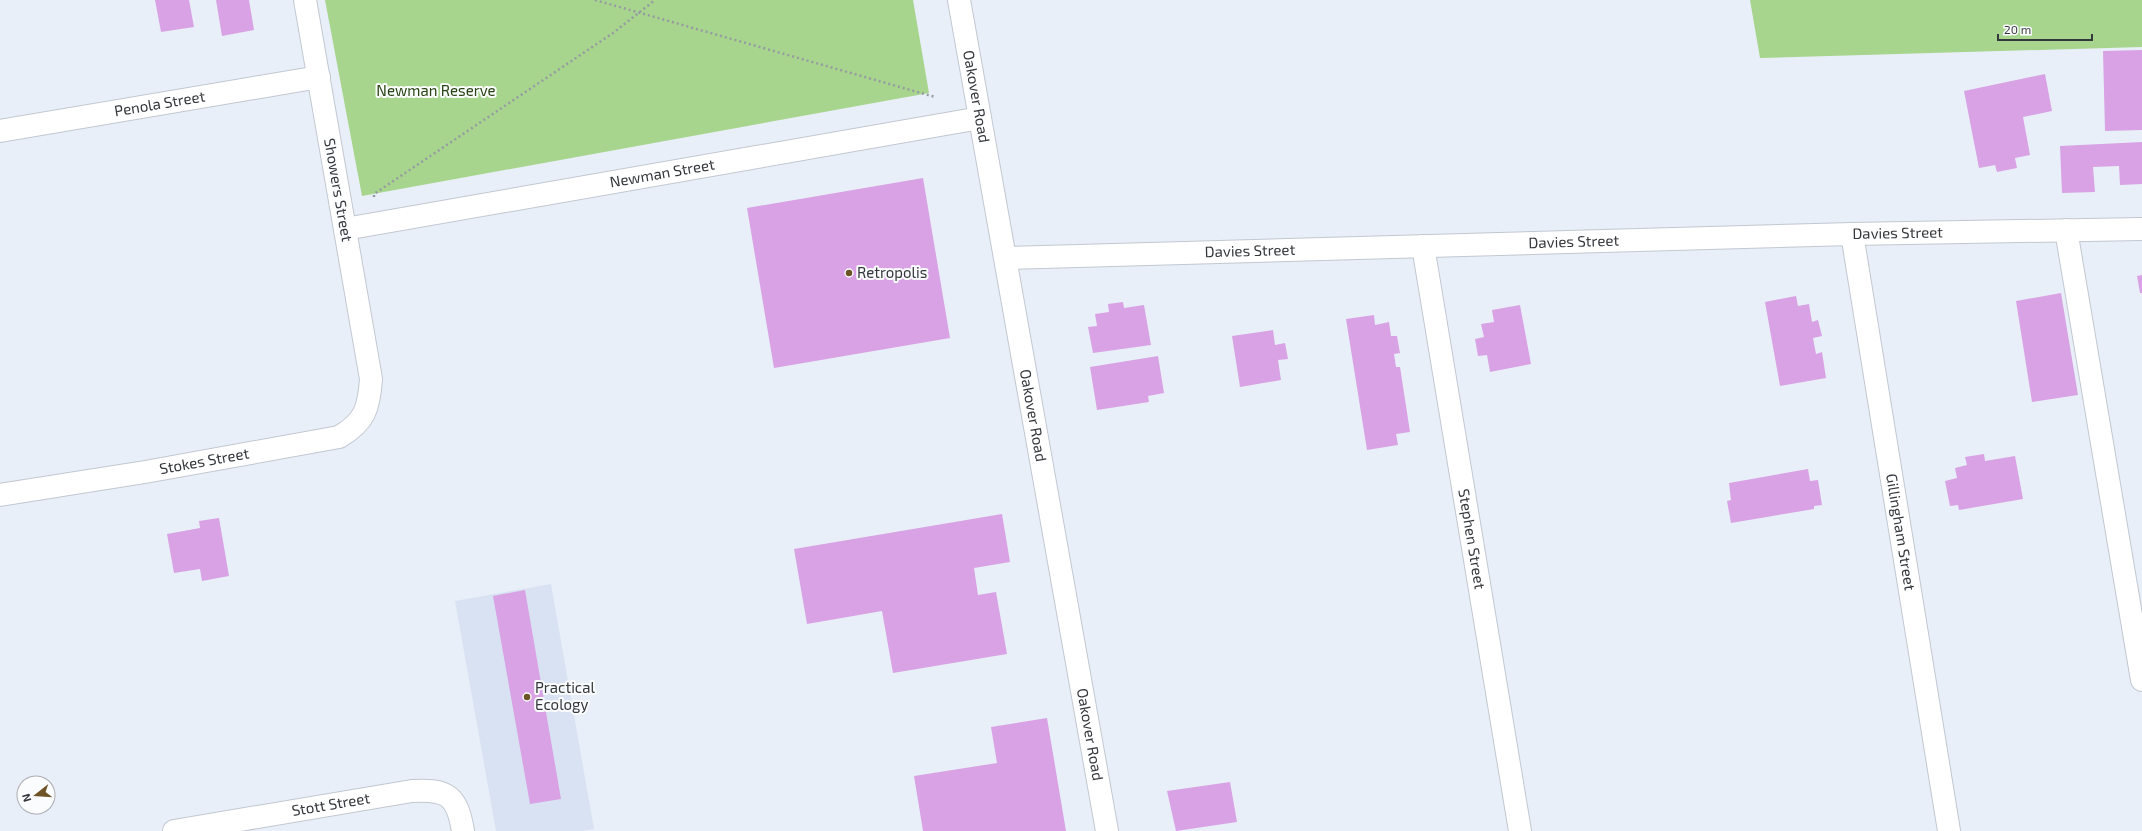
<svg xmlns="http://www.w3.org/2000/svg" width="2142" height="831" viewBox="0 0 2142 831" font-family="'Exo 2',sans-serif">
<rect width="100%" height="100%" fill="#e9eff9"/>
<path fill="#d9e2f2" d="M 551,584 L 594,829 L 583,831 L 496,831 L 455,601 Z"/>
<g fill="#a8d58d">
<path d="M 325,0 L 913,0 L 929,93 L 362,196 Z"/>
<path d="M 1750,0 L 2142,0 L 2142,47 L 1760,58 Z"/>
</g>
<g fill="#d8a2e4">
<path d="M 155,0 L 189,0 L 194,27 L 161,32 Z"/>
<path d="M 216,0 L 249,0 L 254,30 L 222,36 Z"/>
<path d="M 2142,50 L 2142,130 L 2105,131 L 2103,51 Z"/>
<path d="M 2045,74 L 2052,111 L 2023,117 L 2030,155 L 2015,158 L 2017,168 L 1997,172 L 1995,165 L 1979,168 L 1964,91 Z"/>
<path d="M 2142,142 L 2142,184 L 2120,185 L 2119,166 L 2093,167 L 2095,192 L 2062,193 L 2060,146 Z"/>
<path d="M 923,178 L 950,338 L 774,368 L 747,208 Z"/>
<path d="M 2142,275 L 2142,293 L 2140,293 L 2137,276 Z"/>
<path d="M 2061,293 L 2078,395 L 2032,402 L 2016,301 Z"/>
<path d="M 1796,296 L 1798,306 L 1809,304 L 1812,322 L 1818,320 L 1822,336 L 1813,338 L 1816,354 L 1822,352 L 1826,378 L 1780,386 L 1765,302 Z"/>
<path d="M 1123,302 L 1124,308 L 1144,305 L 1151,345 L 1093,353 L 1088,327 L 1097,326 L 1095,314 L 1109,312 L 1108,304 Z"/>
<path d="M 1520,305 L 1531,364 L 1490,372 L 1487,355 L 1478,356 L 1475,339 L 1484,337 L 1481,324 L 1494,322 L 1492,310 Z"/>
<path d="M 1374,315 L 1375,325 L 1389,322 L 1391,336 L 1397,336 L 1400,353 L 1394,354 L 1396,367 L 1400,367 L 1410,432 L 1396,434 L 1398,445 L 1367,450 L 1346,319 Z"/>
<path d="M 1273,330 L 1275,345 L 1285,343 L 1288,359 L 1278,360 L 1281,380 L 1240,387 L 1232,336 Z"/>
<path d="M 1158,356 L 1164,393 L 1148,396 L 1149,402 L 1097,410 L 1090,367 Z"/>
<path d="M 1984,454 L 1985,461 L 2015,456 L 2023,499 L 1959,510 L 1958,505 L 1950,506 L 1945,481 L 1957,478 L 1955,468 L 1967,465 L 1965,457 Z"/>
<path d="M 1808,469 L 1810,481 L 1818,480 L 1822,505 L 1814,506 L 1814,509 L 1731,523 L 1727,501 L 1731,500 L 1729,483 Z"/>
<path d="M 1002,514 L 1010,562 L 974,568 L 978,595 L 996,592 L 1007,654 L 893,673 L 882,611 L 807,624 L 794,549 Z"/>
<path d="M 219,518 L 229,576 L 202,581 L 200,569 L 174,573 L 167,534 L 200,528 L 199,521 Z"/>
<path d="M 525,590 L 561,799 L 530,804 L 493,596 Z"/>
<path d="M 1047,718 L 1066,831 L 923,831 L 914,776 L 997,763 L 991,727 Z"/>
<path d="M 1230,782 L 1237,822 L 1176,831 L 1167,791 Z"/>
</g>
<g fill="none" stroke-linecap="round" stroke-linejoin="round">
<g stroke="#c2c7d1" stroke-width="24">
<g id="minor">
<path id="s1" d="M 959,0 L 1107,831"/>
<path id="s2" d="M 0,131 L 319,77"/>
<path id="s3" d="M 345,229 L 980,118"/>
<path d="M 2066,230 L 2142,680"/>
<path id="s4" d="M 1852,234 L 1949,831"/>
<path id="s5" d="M 1423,246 L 1520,831"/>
<path id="s6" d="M 1006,258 L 1852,234 L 2142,229"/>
<path id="s7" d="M 0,495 L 145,472 L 339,437 C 365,422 369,408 371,379 L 305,0"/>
<path id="s8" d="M 174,831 L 412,791 C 447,789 457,795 463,831"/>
</g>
</g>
<g stroke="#969ba2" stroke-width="2.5" stroke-dasharray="2 3" stroke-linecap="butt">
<path d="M 595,0 L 935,97"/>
<path d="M 374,197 L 374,194 L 613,33 L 655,0"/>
</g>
<use href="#minor" stroke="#fff" stroke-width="22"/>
</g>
<g fill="#6d5325" stroke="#fbfcfe" stroke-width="1.5">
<circle cx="849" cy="273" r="4"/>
<circle cx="527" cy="697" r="4"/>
</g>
<g text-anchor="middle" stroke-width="4" stroke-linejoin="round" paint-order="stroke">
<g font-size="15" fill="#284412" stroke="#fbfcfe">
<text x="436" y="96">Newman Reserve</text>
</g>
<g font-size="15" fill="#34373b" stroke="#fbfcfe">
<text dy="5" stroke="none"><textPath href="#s1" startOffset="98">Oakover Road</textPath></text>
<text dy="5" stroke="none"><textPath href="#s2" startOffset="162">Penola Street</textPath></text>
<text dy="5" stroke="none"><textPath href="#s3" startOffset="322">Newman Street</textPath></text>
<text transform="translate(338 190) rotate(80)" y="5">Showers Street</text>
<text dy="5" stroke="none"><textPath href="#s6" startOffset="892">Davies Street</textPath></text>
<text dy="5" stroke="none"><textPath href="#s6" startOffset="568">Davies Street</textPath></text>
<text dy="5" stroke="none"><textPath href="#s6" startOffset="244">Davies Street</textPath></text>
<text dy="5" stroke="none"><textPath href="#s1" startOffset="422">Oakover Road</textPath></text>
<text dy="5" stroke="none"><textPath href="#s7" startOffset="207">Stokes Street</textPath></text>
<text dy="5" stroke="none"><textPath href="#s4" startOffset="302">Gillingham Street</textPath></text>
<text dy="5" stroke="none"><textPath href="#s5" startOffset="297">Stephen Street</textPath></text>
<text dy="5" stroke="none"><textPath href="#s1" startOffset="746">Oakover Road</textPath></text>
<text dy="5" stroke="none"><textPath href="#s8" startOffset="159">Stott Street</textPath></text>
</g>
<g font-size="15" fill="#34373b" stroke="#fbfcfe" text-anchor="start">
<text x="857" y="278">Retropolis</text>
<text x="535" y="693">Practical<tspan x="535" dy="17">Ecology</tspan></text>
</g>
</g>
<g transform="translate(36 795) rotate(253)"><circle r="19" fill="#fbfcfe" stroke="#abadb0"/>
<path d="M0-3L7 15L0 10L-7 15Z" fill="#6d5325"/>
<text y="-6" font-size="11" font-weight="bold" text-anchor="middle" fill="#34373b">N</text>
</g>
<path d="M1998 34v6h94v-6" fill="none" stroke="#34373b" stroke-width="2"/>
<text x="2004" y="34" font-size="12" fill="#34373b" stroke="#fbfcfe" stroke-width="3" paint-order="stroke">20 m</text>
</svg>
